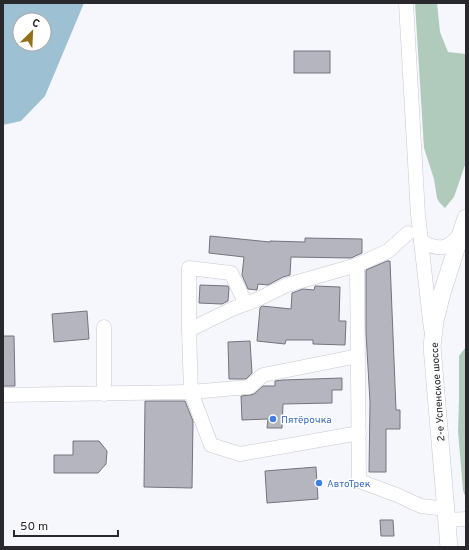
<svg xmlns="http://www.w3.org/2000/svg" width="469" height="550" viewBox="0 0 469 550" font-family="Overpass,sans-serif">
<rect width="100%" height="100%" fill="#f6f6fd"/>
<g fill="#b0cbbb">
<path d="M 415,3 L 437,3 L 440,32 L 448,52 L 466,54 L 466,162 L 454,197 L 445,208 L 439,202 L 437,198 L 434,179 L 424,148 Z"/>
<path d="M 466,347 L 466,499 L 463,490 L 458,431 L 459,400 L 459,356 Z"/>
</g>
<path fill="#9dc1d2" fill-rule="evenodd" d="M 3,3 L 84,3 L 45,96 L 21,121 L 3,125 ZM 20,20 L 44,20 L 44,44 L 20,44 Z"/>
<g fill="#b5b5c0" stroke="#73747e">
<rect x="294" y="51" width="36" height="22"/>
<path d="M 210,236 L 270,242 L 270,241 L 305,242 L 305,238 L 362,239 L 362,253 L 351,258 L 291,257 L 290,275 L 283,277 L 268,285 L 258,284 L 257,290 L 248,289 L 242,275 L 244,257 L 209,253 Z"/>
<path d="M 387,261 L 390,261 L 396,410 L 400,410 L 400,429 L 386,429 L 386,472 L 369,472 L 370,402 L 366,333 L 366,270 Z"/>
<path d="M 200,285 L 228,286 L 229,288 L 228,301 L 222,304 L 199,303 Z"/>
<path d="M 315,286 L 340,287 L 339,321 L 346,321 L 345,345 L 313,344 L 313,340 L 286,340 L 285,344 L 257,341 L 260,308 L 262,306 L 291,309 L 292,293 L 303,289 L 314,290 Z"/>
<path d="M 87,311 L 89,339 L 54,342 L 52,314 Z"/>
<path d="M 3,336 L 14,336 L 15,386 L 3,386 Z"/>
<path d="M 250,341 L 252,373 L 246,379 L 229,379 L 228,342 Z"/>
<path d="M 342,378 L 342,390 L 332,390 L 332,403 L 283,404 L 282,428 L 267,428 L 268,419 L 242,420 L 241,396 L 250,395 L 254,394 L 263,386 L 275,386 L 275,381 L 283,380 Z"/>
<path d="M 145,401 L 185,401 L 193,421 L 192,488 L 144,487 Z"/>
<path d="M 73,441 L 99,441 L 107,451 L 106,464 L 98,473 L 54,473 L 54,455 L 73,455 Z"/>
<path d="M 316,467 L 318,499 L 267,503 L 265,471 Z"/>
<path d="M 380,520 L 393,520 L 394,536 L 381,536 Z"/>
</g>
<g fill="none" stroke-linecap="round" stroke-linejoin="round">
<g stroke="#c7c8d3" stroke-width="15">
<g id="minor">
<path d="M 406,3 L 418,215 L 431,329"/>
<path d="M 421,241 C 438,251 450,250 461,232"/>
<path d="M 357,265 L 359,481 L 397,495 L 421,506 L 446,509"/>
<path d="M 246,304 L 231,273 L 189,268 L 189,330 L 232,309 L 256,300 L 287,285 L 357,265 L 388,251 L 408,233"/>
<path d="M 104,327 L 104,394"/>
<path d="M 189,330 L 191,392 L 249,387 L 263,375 L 358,356"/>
<path d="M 3,395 L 191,392 L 211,445 L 240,454 L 359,433"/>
<path d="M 447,520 L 466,519"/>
</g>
</g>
<g stroke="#c7c8d3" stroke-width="18">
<path id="major" d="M 449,547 L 432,346 L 435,321 L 442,293 L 466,218"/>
</g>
<use href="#minor" stroke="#fff" stroke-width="14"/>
<use href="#major" stroke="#fff" stroke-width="17"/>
</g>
<g fill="#3f7fe0" stroke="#fff" stroke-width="1.5">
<circle cx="273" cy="419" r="4"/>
<circle cx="319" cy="483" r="4"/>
</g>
<g text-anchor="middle" stroke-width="3" stroke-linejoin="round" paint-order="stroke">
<g font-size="10" fill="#28282d" stroke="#fff">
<text transform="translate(437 392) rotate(-94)" y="4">2-е Успенское шоссе</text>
</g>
<g font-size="10" fill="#366cbe" stroke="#fff" text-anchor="start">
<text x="281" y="423">Пятёрочка</text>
<text x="327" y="487">АвтоТрек</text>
</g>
</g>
<rect width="469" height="550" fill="none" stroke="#28282d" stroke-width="8"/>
<g transform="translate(32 32) rotate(24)"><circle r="19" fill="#ffffff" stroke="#a9a9ab"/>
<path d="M0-3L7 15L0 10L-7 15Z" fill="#927118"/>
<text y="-6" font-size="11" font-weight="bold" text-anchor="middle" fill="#28282d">С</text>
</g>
<path d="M14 530v6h104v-6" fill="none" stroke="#28282d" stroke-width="2"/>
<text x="20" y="530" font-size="12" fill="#28282d" stroke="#ffffff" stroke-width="3" paint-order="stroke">50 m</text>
</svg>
